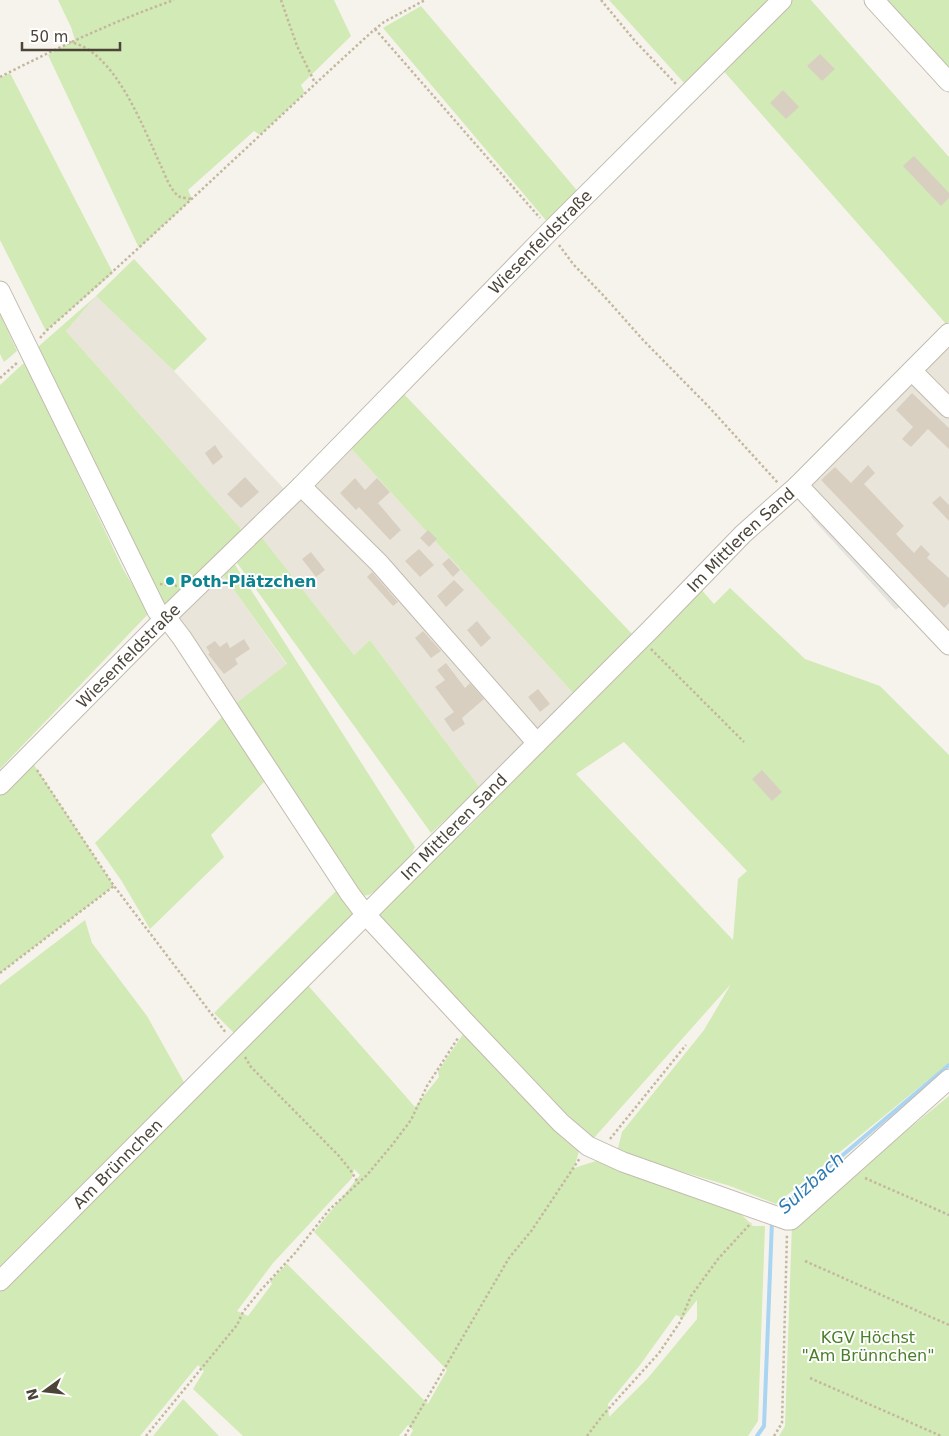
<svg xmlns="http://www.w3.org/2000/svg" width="949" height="1436" viewBox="0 0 949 1436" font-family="'DejaVu Sans',sans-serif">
<rect width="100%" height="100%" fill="#f6f3ec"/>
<g fill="#eae5da">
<path d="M 96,296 L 174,371 L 285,490 L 241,529 L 66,331 Z"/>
<path d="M 949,338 L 949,641 L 806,482 Z"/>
<path d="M 349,446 L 574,694 L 480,788 L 370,640 L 354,655 L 260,535 Z"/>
<path d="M 221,572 L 287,665 L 235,704 L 175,618 Z"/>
</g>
<g fill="#d2eab5" fill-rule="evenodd">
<path d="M 58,0 L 334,0 L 351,36 L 301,85 L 305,93 L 260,135 L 254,131 L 188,190 L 192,199 L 139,248 L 48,55 L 75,40 L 71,27 Z"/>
<path d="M 609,0 L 770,0 L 685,84 Z"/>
<path d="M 789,0 L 811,0 L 949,157 L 949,321 L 946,324 L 721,68 Z"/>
<path d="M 879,0 L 949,0 L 949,75 Z"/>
<path d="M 421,6 L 580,194 L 549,224 L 383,28 Z"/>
<path d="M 10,73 L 113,273 L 46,331 L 0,240 L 0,78 Z"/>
<path d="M 134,259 L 207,339 L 174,371 L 96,296 L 66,331 L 241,529 L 210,571 L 161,610 L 36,356 L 39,346 L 96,296 Z"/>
<path d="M 0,314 L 17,351 L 4,362 L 0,354 Z"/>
<path d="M 25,362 L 123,569 L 149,613 L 0,769 L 0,385 Z"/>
<path d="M 403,393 L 634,636 L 590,676 L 574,694 L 349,446 Z"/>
<path d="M 260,535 L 354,655 L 370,640 L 480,788 L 431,833 L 235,560 L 232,560 L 415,847 L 403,871 L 369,895 L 361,896 L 285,787 L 235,704 L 287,664 L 221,572 L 232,560 Z"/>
<path d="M 699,587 L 714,604 L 730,588 L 805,659 L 880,686 L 949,755 L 949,1063 L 776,1204 L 730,1186 L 617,1152 L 622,1132 L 704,1030 L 731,984 L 593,1139 L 504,1055 L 376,914 L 433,853 L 467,829 ZM 624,742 L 747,871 L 738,879 L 733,940 L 576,774 Z"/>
<path d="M 224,715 L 268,778 L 211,835 L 224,857 L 150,929 L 121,880 L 95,843 Z"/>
<path d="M 28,756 L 114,886 L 0,973 L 0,785 Z"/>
<path d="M 339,888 L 359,915 L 239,1038 L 214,1013 Z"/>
<path d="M 85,920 L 92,943 L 147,1016 L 185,1084 L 0,1268 L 0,985 Z"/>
<path d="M 305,982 L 415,1107 L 439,1077 L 438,1071 L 466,1030 L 580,1148 L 574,1168 L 596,1161 L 739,1212 L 753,1226 L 765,1226 L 758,1421 L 748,1436 L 410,1436 L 413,1430 L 408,1425 L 399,1436 L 243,1436 L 193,1389 L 204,1371 L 198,1365 L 140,1436 L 0,1436 L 0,1290 ZM 354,1169 L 360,1175 L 314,1232 L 447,1370 L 428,1404 L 287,1264 L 270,1281 L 272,1284 L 248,1316 L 237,1311 L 273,1263 L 352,1178 ZM 697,1300 L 697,1319 L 647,1379 L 609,1417 L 608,1404 L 640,1365 L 676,1315 L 683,1318 Z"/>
<path d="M 949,1096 L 949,1436 L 779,1436 L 785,1426 L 792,1224 Z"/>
<path d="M 183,1399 L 219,1436 L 153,1436 Z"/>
</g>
<path fill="#e5e3e0" d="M 816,505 L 907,600 L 896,610 L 811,517 Z"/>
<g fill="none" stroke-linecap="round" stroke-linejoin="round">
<g stroke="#a9d4f2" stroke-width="4">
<path d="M 778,1210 L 949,1065"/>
<path d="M 757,1436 L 764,1426 L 772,1221"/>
</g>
</g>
<g fill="#d8cfc1">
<path d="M 820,54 L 835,69 L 822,81 L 807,66 Z"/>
<path d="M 783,90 L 799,107 L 786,119 L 770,103 Z"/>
<path d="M 914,156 L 949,193 L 949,198 L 941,206 L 903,166 Z"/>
<path d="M 912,393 L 949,428 L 949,449 L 928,429 L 911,447 L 902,439 L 913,427 L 896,410 Z"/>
<path d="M 215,445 L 223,457 L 213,465 L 205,453 Z"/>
<path d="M 868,465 L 875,473 L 864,484 L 904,526 L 896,534 L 914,553 L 921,545 L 930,554 L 927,558 L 949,578 L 949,603 L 944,608 L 821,480 L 835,467 L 851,483 Z"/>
<path d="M 245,477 L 259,492 L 241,508 L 227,494 Z"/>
<path d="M 355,478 L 365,490 L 377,478 L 390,492 L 378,503 L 401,530 L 390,540 L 359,507 L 356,510 L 340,493 Z"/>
<path d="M 940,496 L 949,505 L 949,521 L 932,503 Z"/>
<path d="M 428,530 L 437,539 L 429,547 L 420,538 Z"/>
<path d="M 419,549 L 434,565 L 420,577 L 405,561 Z"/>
<path d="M 311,552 L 325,570 L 316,577 L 302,559 Z"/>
<path d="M 449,558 L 460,570 L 453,577 L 442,564 Z"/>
<path d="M 372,572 L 398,602 L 393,606 L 367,577 Z"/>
<path d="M 454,580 L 464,590 L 446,607 L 437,596 Z"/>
<path d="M 477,621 L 491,638 L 481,647 L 467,630 Z"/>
<path d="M 423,631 L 441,651 L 431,658 L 415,638 Z"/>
<path d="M 244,639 L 250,649 L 235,659 L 238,664 L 224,674 L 208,654 L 210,653 L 206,647 L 215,641 L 220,647 L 227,642 L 230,648 Z"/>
<path d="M 446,663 L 465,688 L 470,683 L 484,699 L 462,718 L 465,724 L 453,732 L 444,719 L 454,712 L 435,687 L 445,680 L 437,670 Z"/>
<path d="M 538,689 L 550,704 L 540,712 L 528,697 Z"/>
<path d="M 762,770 L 782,792 L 772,801 L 752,779 Z"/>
</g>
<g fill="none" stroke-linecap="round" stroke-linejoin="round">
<g stroke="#c2bbae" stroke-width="21">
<g id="minor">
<path d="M 874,0 L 949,82"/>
<path d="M 0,291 L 157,611 L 166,617 L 182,638 L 350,894 L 366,915 L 468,1025 L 561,1123 L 588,1146 L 623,1162 L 787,1220 L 791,1220 L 949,1079"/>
<path d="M 912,371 L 949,408"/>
<path d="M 798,485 L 949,645"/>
<path d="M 301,486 L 379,563 L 537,743"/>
<path id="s1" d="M 0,785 L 166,617 L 301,486 L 551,230 L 782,0"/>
<path id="s2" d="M 0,1281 L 650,630 L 743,534 L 798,485 L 949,333"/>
</g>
</g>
<g stroke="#c4b79f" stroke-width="2.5" stroke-dasharray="2.5 2.5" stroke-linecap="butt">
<path d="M 281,0 L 297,46 L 315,83"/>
<path d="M 601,0 L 635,41 L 676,84"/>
<path d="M 375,29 L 540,218"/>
<path d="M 69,42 C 114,49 143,127 160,164 C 165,174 170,191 180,197 C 183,198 188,198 191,199"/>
<path d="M 0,77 C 57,48 114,21 174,0"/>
<path d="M 559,245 L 573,264 L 603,295 L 644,341 L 709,407 L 778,483"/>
<path d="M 40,338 L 46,331 C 158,233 265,129 375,29 L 384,22 L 425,0"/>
<path d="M 0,378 L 18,362"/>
<path d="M 160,584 L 177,586"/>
<path d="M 651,649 L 744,742"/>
<path d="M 37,770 L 114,886 L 226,1033"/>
<path d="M 0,973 L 114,886"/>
<path d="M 245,1057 L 251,1067 L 339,1156 L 351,1171 L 358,1183"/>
<path d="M 610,1139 L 686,1045"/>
<path d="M 865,1178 L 949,1215"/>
<path d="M 805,1261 L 949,1325"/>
<path d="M 810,1378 L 941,1436"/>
<path d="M 146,1436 L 237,1325 L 243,1312 L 260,1291 L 295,1253 L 329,1210 L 367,1175 L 392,1145 L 411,1120 L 427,1086 L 458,1038"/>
<path d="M 405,1436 L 509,1258 L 532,1230 L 580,1158"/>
<path d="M 587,1436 L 603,1415 L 659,1353 L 680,1322 L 691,1296 L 718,1259 L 751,1223"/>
<path d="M 774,1436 L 782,1423 L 787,1234"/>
</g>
<use href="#minor" stroke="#fff" stroke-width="19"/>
</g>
<circle fill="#0f9aa8" stroke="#fff" stroke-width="2" cx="170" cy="581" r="5"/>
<g text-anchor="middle" stroke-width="4" stroke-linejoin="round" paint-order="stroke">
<g font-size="16" fill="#4b4439" stroke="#fff">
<text dy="6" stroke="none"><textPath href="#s1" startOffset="766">Wiesenfeldstraße</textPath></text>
<text dy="6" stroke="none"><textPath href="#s2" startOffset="1048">Im Mittleren Sand</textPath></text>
<text dy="6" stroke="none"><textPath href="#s1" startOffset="182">Wiesenfeldstraße</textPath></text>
<text dy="6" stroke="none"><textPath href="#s2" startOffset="642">Im Mittleren Sand</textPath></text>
<text dy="6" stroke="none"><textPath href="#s2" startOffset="166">Am Brünnchen</textPath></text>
</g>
<g font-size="16" font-weight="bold" fill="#0d838f" stroke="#fff" text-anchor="start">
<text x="180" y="587">Poth-Plätzchen</text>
</g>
<g font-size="16" fill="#4a7f2a" stroke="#fff">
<text x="868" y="1343">KGV Höchst<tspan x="868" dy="18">"Am Brünnchen"</tspan></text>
</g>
<g font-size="18" font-style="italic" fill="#2e7ab2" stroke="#fff">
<text transform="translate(811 1183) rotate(-42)" y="6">Sulzbach</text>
</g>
</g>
<g transform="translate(45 1391) rotate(255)" stroke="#ffffff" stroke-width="4" paint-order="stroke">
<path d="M0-4L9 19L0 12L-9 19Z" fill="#4b4439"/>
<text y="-8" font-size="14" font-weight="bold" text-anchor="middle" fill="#4b4439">N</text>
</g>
<path d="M22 42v8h98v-8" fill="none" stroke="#4b4439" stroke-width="2.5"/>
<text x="30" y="42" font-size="15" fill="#4b4439" stroke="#ffffff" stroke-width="4" paint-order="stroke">50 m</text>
</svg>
